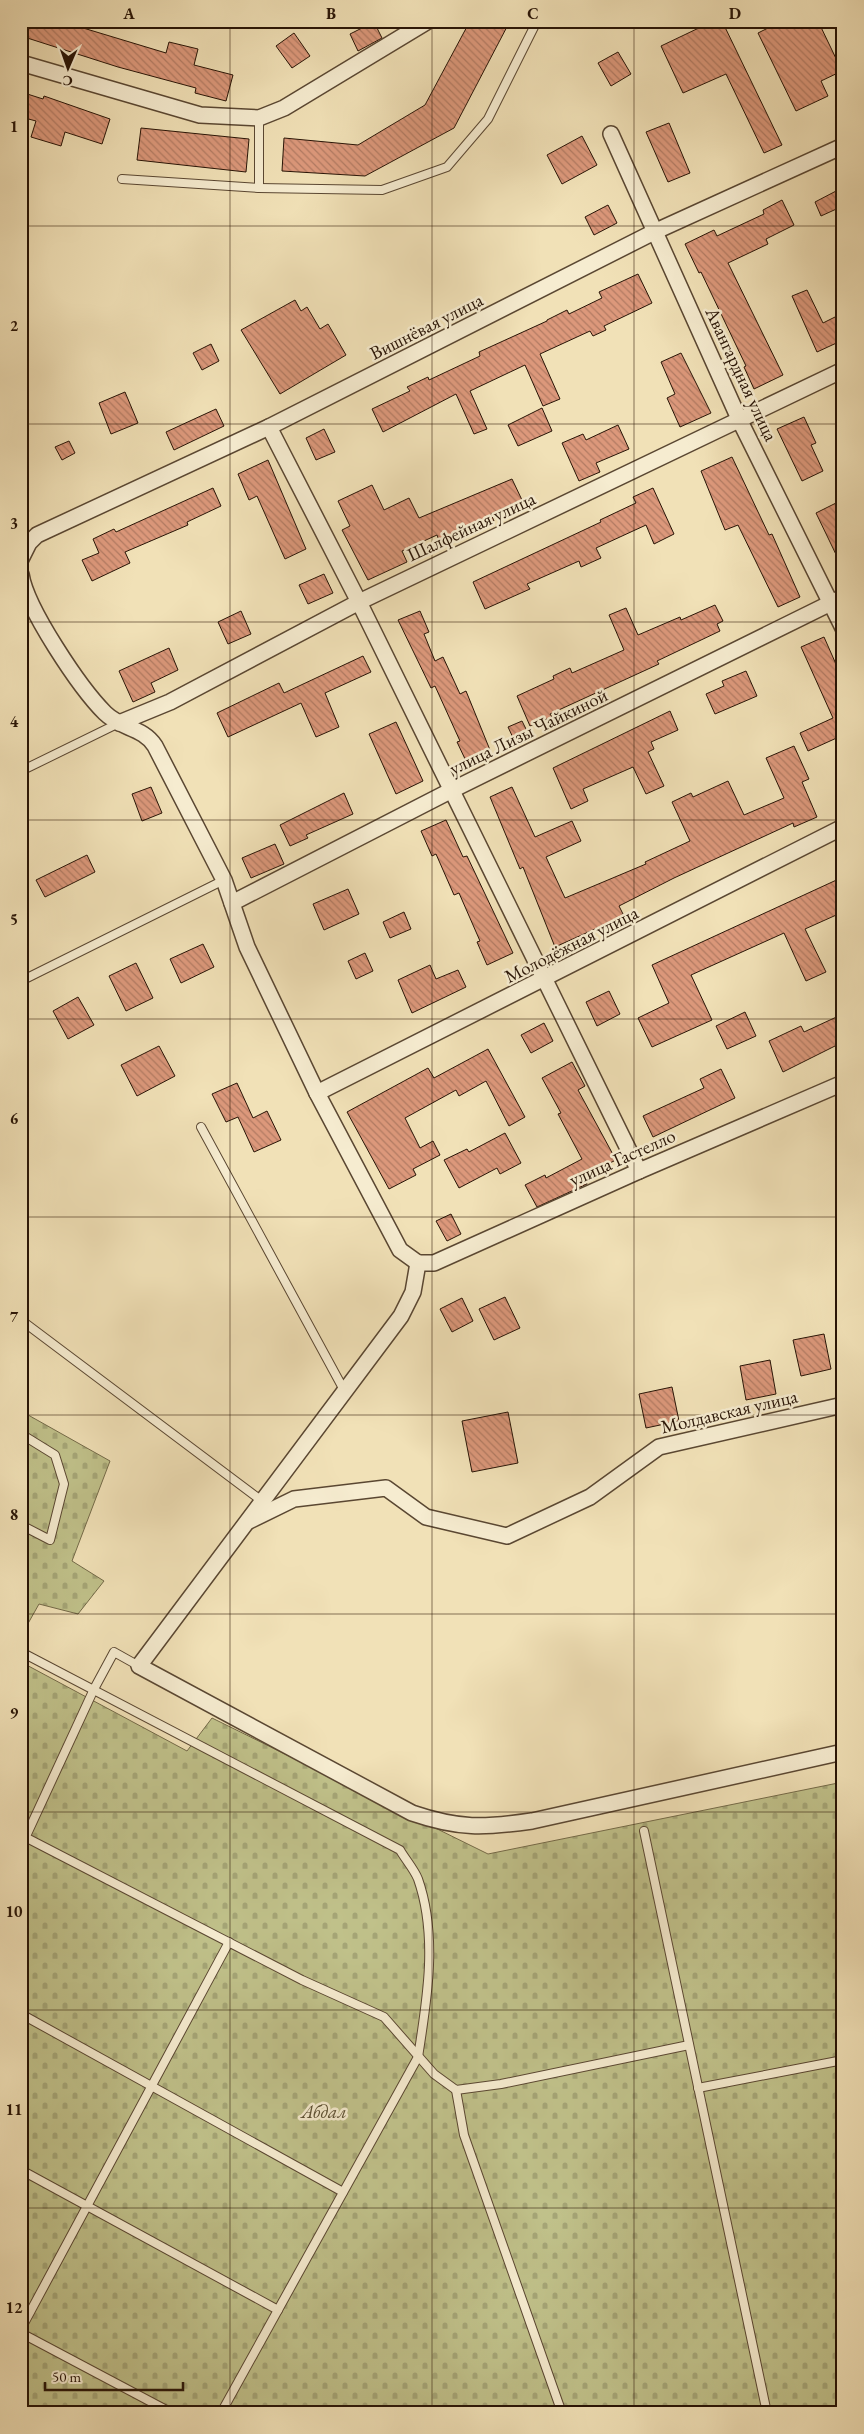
<svg xmlns="http://www.w3.org/2000/svg" width="864" height="2434" viewBox="0 0 864 2434" font-family="'EB Garamond',serif">
<defs>
<pattern id="cemetery-stones" width="16" height="16" patternUnits="userSpaceOnUse" patternTransform="scale(1.25)"><rect width="16" height="16" fill="#c0c18a"/><path d="M2 7V4a2 2 0 0 1 4 0v3zM10 15v-3a2 2 0 0 1 4 0v3z" fill="#a5a576"/></pattern>
<pattern id="building-back-hatch" width="6" height="6" patternUnits="userSpaceOnUse" patternTransform="scale(1.25)"><rect width="6" height="6" fill="#dc987b"/><path d="M-1 5l2 2M0 0l6 6M5-1l2 2" fill="none" stroke="#b27b63"/></pattern>
</defs>
<rect width="100%" height="100%" fill="#f1e1b7"/>
<filter id="stains"><feTurbulence type="fractalNoise" baseFrequency=".004" numOctaves="4"/><feColorMatrix values="0 0 0 0 .2 0 0 0 0 .09 0 0 0 0 .02 0 0 0 .5 -.17"/></filter>
<radialGradient id="worn" r=".72"><stop offset=".6" stop-color="#630" stop-opacity="0"/><stop offset="1" stop-color="#630" stop-opacity=".3"/></radialGradient>
<g fill="url(#cemetery-stones)" stroke="#746a48">
<path d="M 21,1411 L 110,1461 L 72,1561 L 104,1581 L 78,1614 L 39,1604 L 21,1636 Z"/>
<path d="M 21,1662 L 187,1751 L 212,1718 L 488,1854 L 843,1782 L 843,2413 L 21,2413 Z"/>
</g>
<g fill="url(#building-back-hatch)" stroke="#281406">
<path d="M 21,21 L 60,21 L 166,53 L 169,42 L 198,49 L 194,65 L 233,75 L 226,101 L 195,93 L 196,88 L 118,67 L 21,36 Z"/>
<path d="M 470,21 L 510,21 L 454,128 L 365,176 L 282,171 L 284,138 L 358,145 L 425,105 Z"/>
<path d="M 700,21 L 722,21 L 782,145 L 764,153 L 726,74 L 683,93 L 661,46 L 703,26 Z"/>
<path d="M 772,21 L 818,21 L 842,71 L 821,81 L 828,96 L 796,111 L 758,33 L 774,25 Z"/>
<path d="M 374,22 L 382,38 L 358,51 L 350,34 Z"/>
<path d="M 294,33 L 310,56 L 292,68 L 276,46 Z"/>
<path d="M 618,52 L 631,74 L 611,86 L 598,63 Z"/>
<path d="M 21,92 L 43,99 L 44,96 L 110,119 L 102,144 L 65,132 L 61,146 L 31,137 L 36,121 L 21,117 Z"/>
<path d="M 669,123 L 690,173 L 668,182 L 646,132 Z"/>
<path d="M 141,128 L 249,139 L 246,172 L 137,160 Z"/>
<path d="M 582,136 L 597,165 L 562,184 L 547,155 Z"/>
<path d="M 838,190 L 843,206 L 821,216 L 815,202 Z"/>
<path d="M 782,200 L 794,225 L 766,239 L 768,244 L 728,263 L 783,375 L 754,389 L 744,367 L 746,366 L 701,272 L 699,273 L 685,244 L 714,230 L 717,236 L 764,214 L 763,210 Z"/>
<path d="M 608,205 L 617,223 L 594,235 L 585,217 Z"/>
<path d="M 638,274 L 652,303 L 604,326 L 606,330 L 593,336 L 590,331 L 540,354 L 560,399 L 543,406 L 525,365 L 470,391 L 487,429 L 474,434 L 456,394 L 383,432 L 372,409 L 410,391 L 407,387 L 428,377 L 429,380 L 480,356 L 479,352 L 547,321 L 547,320 L 567,310 L 569,314 L 602,298 L 599,292 Z"/>
<path d="M 807,290 L 823,323 L 843,313 L 843,340 L 817,352 L 792,296 Z"/>
<path d="M 295,300 L 301,311 L 307,307 L 320,329 L 328,324 L 346,355 L 280,394 L 241,330 Z"/>
<path d="M 211,344 L 219,361 L 202,370 L 193,353 Z"/>
<path d="M 681,353 L 711,413 L 680,427 L 667,398 L 675,394 L 661,362 Z"/>
<path d="M 125,392 L 138,423 L 111,434 L 99,403 Z"/>
<path d="M 542,408 L 552,431 L 518,446 L 508,425 Z"/>
<path d="M 216,409 L 224,426 L 174,450 L 166,432 Z"/>
<path d="M 804,417 L 816,443 L 811,445 L 823,471 L 802,481 L 777,429 Z"/>
<path d="M 618,425 L 629,449 L 596,463 L 600,472 L 579,481 L 562,443 L 583,434 L 586,440 Z"/>
<path d="M 324,429 L 335,452 L 316,460 L 306,438 Z"/>
<path d="M 69,441 L 75,453 L 62,460 L 55,447 Z"/>
<path d="M 732,457 L 769,535 L 772,534 L 800,597 L 778,607 L 738,525 L 725,530 L 701,471 Z"/>
<path d="M 268,460 L 306,549 L 285,559 L 257,496 L 249,500 L 238,474 Z"/>
<path d="M 512,479 L 522,500 L 491,514 L 494,521 L 440,543 L 437,535 L 402,551 L 407,562 L 368,580 L 342,530 L 350,526 L 338,501 L 372,485 L 384,510 L 409,498 L 419,518 Z"/>
<path d="M 213,488 L 221,506 L 187,522 L 188,525 L 125,552 L 130,563 L 92,581 L 82,560 L 99,553 L 93,539 L 114,529 L 116,532 Z"/>
<path d="M 653,488 L 674,534 L 654,544 L 646,525 L 596,548 L 601,558 L 581,567 L 579,561 L 527,584 L 530,589 L 485,609 L 473,582 L 601,522 L 600,520 L 636,503 L 633,497 Z"/>
<path d="M 838,502 L 843,512 L 843,569 L 816,513 Z"/>
<path d="M 324,574 L 333,593 L 308,604 L 299,585 Z"/>
<path d="M 715,605 L 723,621 L 717,624 L 720,631 L 657,661 L 659,664 L 550,714 L 552,717 L 530,726 L 517,696 L 554,679 L 553,676 L 570,668 L 572,673 L 624,650 L 609,615 L 626,608 L 638,635 L 680,617 L 681,620 Z"/>
<path d="M 241,611 L 251,634 L 228,644 L 218,622 Z"/>
<path d="M 420,611 L 429,632 L 424,634 L 435,661 L 443,657 L 460,694 L 466,691 L 490,750 L 466,761 L 457,742 L 460,741 L 435,686 L 431,688 L 398,620 Z"/>
<path d="M 824,637 L 843,680 L 843,740 L 841,736 L 808,751 L 800,733 L 833,718 L 801,647 Z"/>
<path d="M 169,648 L 178,670 L 151,683 L 155,692 L 133,702 L 119,671 Z"/>
<path d="M 363,656 L 371,672 L 325,693 L 339,727 L 316,737 L 301,703 L 228,737 L 217,713 L 279,683 L 284,693 Z"/>
<path d="M 746,671 L 757,696 L 715,714 L 706,694 L 724,686 L 722,681 Z"/>
<path d="M 670,711 L 678,730 L 651,742 L 654,749 L 648,752 L 664,786 L 646,794 L 633,767 L 583,789 L 588,801 L 571,809 L 553,768 Z"/>
<path d="M 522,721 L 529,735 L 515,742 L 508,727 Z"/>
<path d="M 396,722 L 423,781 L 396,794 L 369,734 Z"/>
<path d="M 794,746 L 809,779 L 802,782 L 817,817 L 794,827 L 793,823 L 674,878 L 619,906 L 624,916 L 555,947 L 523,867 L 520,869 L 490,797 L 512,787 L 535,837 L 572,821 L 581,841 L 546,857 L 565,898 L 646,864 L 645,862 L 690,841 L 672,802 L 691,793 L 693,797 L 728,781 L 744,815 L 784,798 L 766,758 Z"/>
<path d="M 151,787 L 162,813 L 142,821 L 132,794 Z"/>
<path d="M 344,793 L 353,814 L 306,835 L 308,838 L 290,846 L 280,825 Z"/>
<path d="M 446,820 L 463,857 L 467,856 L 513,953 L 487,965 L 477,942 L 480,941 L 459,893 L 454,895 L 436,854 L 432,856 L 421,831 Z"/>
<path d="M 275,844 L 284,864 L 251,878 L 242,858 Z"/>
<path d="M 87,855 L 95,872 L 45,897 L 36,880 Z"/>
<path d="M 843,877 L 843,912 L 805,929 L 826,972 L 806,981 L 784,933 L 691,975 L 712,1020 L 652,1047 L 638,1018 L 669,1003 L 652,965 Z"/>
<path d="M 348,889 L 359,914 L 324,930 L 313,904 Z"/>
<path d="M 404,912 L 411,929 L 390,938 L 383,922 Z"/>
<path d="M 203,944 L 214,967 L 181,983 L 170,959 Z"/>
<path d="M 365,953 L 373,971 L 356,979 L 348,961 Z"/>
<path d="M 136,963 L 153,998 L 126,1011 L 109,976 Z"/>
<path d="M 430,965 L 436,979 L 458,970 L 466,987 L 412,1013 L 398,980 Z"/>
<path d="M 609,991 L 620,1014 L 597,1026 L 586,1002 Z"/>
<path d="M 78,997 L 94,1025 L 68,1039 L 53,1011 Z"/>
<path d="M 745,1012 L 756,1036 L 727,1049 L 716,1026 Z"/>
<path d="M 843,1014 L 843,1042 L 783,1072 L 769,1041 L 801,1026 L 804,1032 Z"/>
<path d="M 544,1023 L 553,1041 L 531,1053 L 521,1035 Z"/>
<path d="M 159,1046 L 175,1076 L 137,1096 L 121,1065 Z"/>
<path d="M 488,1049 L 525,1117 L 509,1126 L 486,1081 L 459,1096 L 456,1090 L 405,1118 L 420,1148 L 433,1141 L 440,1155 L 413,1169 L 416,1175 L 389,1189 L 347,1112 L 428,1068 L 434,1078 Z"/>
<path d="M 572,1062 L 585,1086 L 578,1090 L 616,1160 L 583,1176 L 587,1184 L 537,1207 L 525,1185 L 545,1175 L 546,1178 L 582,1159 L 558,1114 L 561,1113 L 542,1078 Z"/>
<path d="M 721,1069 L 735,1098 L 653,1137 L 643,1116 L 704,1088 L 700,1079 Z"/>
<path d="M 237,1083 L 253,1118 L 267,1111 L 281,1140 L 254,1152 L 238,1117 L 226,1122 L 212,1094 Z"/>
<path d="M 505,1133 L 521,1163 L 500,1174 L 497,1168 L 459,1188 L 444,1160 L 467,1149 L 469,1152 Z"/>
<path d="M 451,1214 L 461,1234 L 447,1241 L 436,1221 Z"/>
<path d="M 505,1297 L 520,1328 L 494,1340 L 479,1309 Z"/>
<path d="M 462,1298 L 473,1321 L 452,1332 L 440,1309 Z"/>
<path d="M 824,1334 L 831,1369 L 801,1376 L 793,1340 Z"/>
<path d="M 770,1360 L 776,1394 L 746,1400 L 740,1366 Z"/>
<path d="M 672,1387 L 679,1421 L 646,1428 L 639,1394 Z"/>
<path d="M 508,1412 L 518,1463 L 472,1472 L 462,1421 Z"/>
</g>
<g fill="none" stroke-linecap="round" stroke-linejoin="round">
<g stroke="#5a4732" stroke-width="10">
<g id="service">
<path d="M 122,179 L 259,188 L 259,118"/>
<path d="M 259,188 L 382,190 L 447,167 L 488,119 L 537,21"/>
<path d="M 21,771 L 119,723"/>
<path d="M 21,981 L 224,880"/>
<path d="M 201,1127 L 344,1390"/>
<path d="M 21,1320 L 262,1501"/>
<path d="M 21,1434 L 55,1455 L 64,1484 L 50,1540 L 21,1525"/>
<path d="M 21,1652 L 400,1850 C 405,1859 414,1869 418,1879 C 438,1936 427,2000 418,2057 L 221,2413"/>
<path d="M 644,1831 L 767,2413"/>
<path d="M 21,1835 L 302,1980 L 384,2017 L 434,2074 L 456,2090 L 501,2084 L 689,2045"/>
<path d="M 21,1847 L 94,1689 L 114,1652 L 139,1666"/>
<path d="M 21,2014 L 343,2192"/>
<path d="M 698,2088 L 843,2060"/>
<path d="M 456,2090 L 464,2135 L 562,2413"/>
<path d="M 21,2170 L 278,2310"/>
<path d="M 21,2329 L 229,1942"/>
<path d="M 21,2333 L 172,2413"/>
</g>
</g>
<g stroke="#5a4732" stroke-width="18">
<g id="minor">
<path d="M 21,63 L 200,115 L 259,118 L 284,108 L 428,21"/>
<path d="M 611,134 L 740,421 L 843,628"/>
<path d="M 269,427 L 359,602 L 639,1171"/>
<path d="M 21,559 L 29,543 L 37,535 L 269,427 L 654,232 L 843,146"/>
<path d="M 21,574 C 26,608 80,688 105,713 C 121,729 143,727 155,746 L 224,880 L 247,947 L 317,1093 L 400,1250 L 418,1263"/>
<path d="M 119,723 L 170,702 L 359,602 L 843,370"/>
<path d="M 232,903 L 452,790 L 843,597"/>
<path d="M 317,1093 L 843,827"/>
<path d="M 418,1263 L 413,1292 L 401,1316 L 139,1666 L 412,1813 C 459,1829 484,1828 532,1821 L 843,1752"/>
<path d="M 418,1263 L 434,1263 L 639,1171 L 843,1083"/>
<path d="M 249,1521 L 294,1499 L 386,1488 L 426,1517 L 507,1536 L 590,1497 L 659,1447 L 843,1405"/>
</g>
</g>
<use href="#service" stroke="#f6ecd0" stroke-width="8"/>
<use href="#minor" stroke="#f6ecd0" stroke-width="15"/>
</g>
<path fill="none" stroke="#281406" stroke-width="1" stroke-opacity="0.55" d="M 230,21 L 230,2413M 432,21 L 432,2413M 634,21 L 634,2413M 21,226 L 843,226M 21,424 L 843,424M 21,622 L 843,622M 21,820 L 843,820M 21,1019 L 843,1019M 21,1217 L 843,1217M 21,1415 L 843,1415M 21,1614 L 843,1614M 21,1812 L 843,1812M 21,2010 L 843,2010M 21,2208 L 843,2208"/>
<g text-anchor="middle" stroke-width="5" stroke-linejoin="round" paint-order="stroke">
<g font-size="19" fill="#281406" stroke="#f6ecd0">
<text transform="translate(426 326) rotate(-27)" y="7">Вишнёвая улица</text>
<text transform="translate(742 374) rotate(65)" y="7">Авангардная улица</text>
<text transform="translate(471 526) rotate(-25)" y="7">Шалфейная улица</text>
<text transform="translate(528 731) rotate(-26)" y="7">улица Лизы Чайкиной</text>
<text transform="translate(571 944) rotate(-27)" y="7">Молодёжная улица</text>
<text transform="translate(622 1157) rotate(-24)" y="7">улица Гастелло</text>
<text transform="translate(729 1411) rotate(-13)" y="7">Молдавская улица</text>
</g>
<g font-size="19" font-style="italic" fill="#5d5134" stroke="#f6ecd0">
<text x="324" y="2118">Абдал</text>
</g>
</g>
<rect width="864" height="2434" fill="none" stroke="#f1e1b7" stroke-width="55"/>
<g transform="translate(68 68) rotate(182)" stroke="#f6ecd0" stroke-width="4" paint-order="stroke">
<path d="M0-4L9 19L0 12L-9 19Z" fill="#281406"/>
<text y="-8" font-size="14" font-weight="bold" text-anchor="middle" fill="#281406">С</text>
</g>
<path d="M45 2382v8h138v-8" fill="none" stroke="#281406" stroke-width="2.5"/>
<text x="52" y="2382" font-size="15" fill="#281406" stroke="#f6ecd0" stroke-width="4" paint-order="stroke">50 m</text>
<rect x="28" y="28" width="808" height="2378" fill="none" stroke="#281406" stroke-width="2"/>
<g font-size="16" text-anchor="middle" font-weight="bold" fill="#281406">
<text x="129" y="19">A</text>
<text x="331" y="19">B</text>
<text x="533" y="19">C</text>
<text x="735" y="19">D</text>
<text x="14" y="132">1</text>
<text x="14" y="331">2</text>
<text x="14" y="529">3</text>
<text x="14" y="727">4</text>
<text x="14" y="925">5</text>
<text x="14" y="1124">6</text>
<text x="14" y="1322">7</text>
<text x="14" y="1520">8</text>
<text x="14" y="1718">9</text>
<text x="14" y="1917">10</text>
<text x="14" y="2115">11</text>
<text x="14" y="2313">12</text>
</g>
<rect width="100%" height="100%" filter="url(#stains)"/>
<rect width="100%" height="100%" fill="url(#worn)"/>
</svg>
